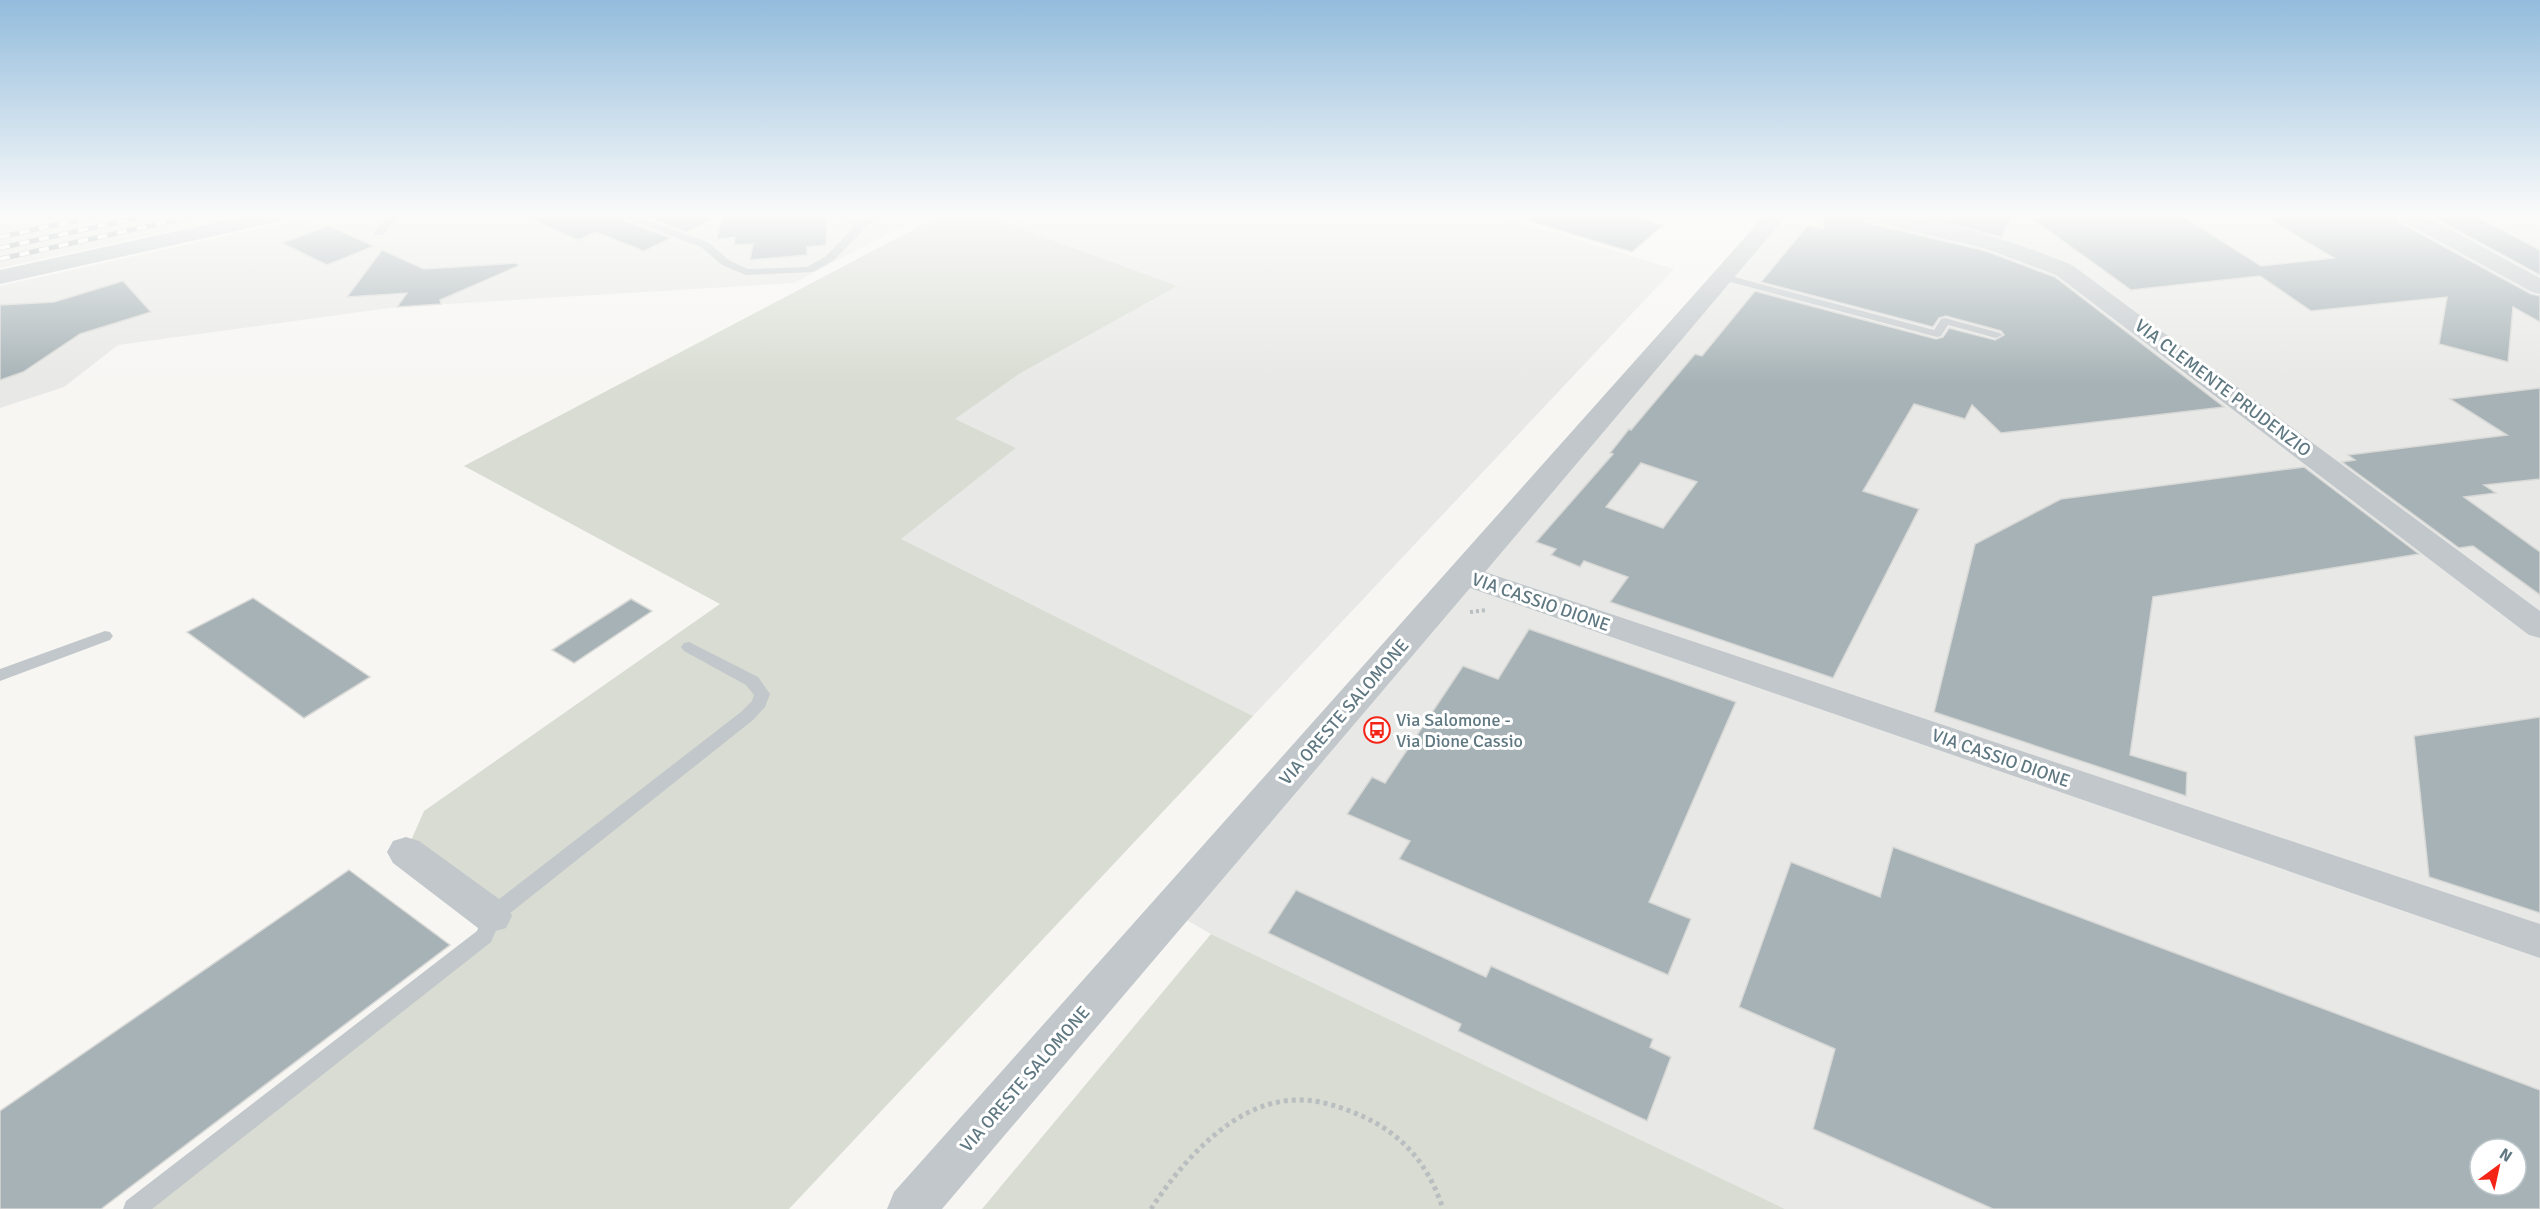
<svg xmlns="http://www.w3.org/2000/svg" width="2540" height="1209" viewBox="0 0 2540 1209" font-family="Signika,sans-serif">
<rect width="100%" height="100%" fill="#f7f6f3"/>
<g fill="#e8e8e7" fill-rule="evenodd">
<path d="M 0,215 L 244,215 L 0,268 Z"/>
<path d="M 320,215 L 924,215 L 794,283 L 397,307 L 118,345 L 64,387 L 0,408 L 0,286 Z"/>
<path d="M 984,215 L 1497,215 L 1674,269 L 1253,716 L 900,539 L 1016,448 L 954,419 L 1019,374 L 1176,286 Z"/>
<path d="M 1777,215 L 2540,215 L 2540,1209 L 1785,1209 L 1211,934 L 1171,911 ZM 2480,1149 L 2516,1149 L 2516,1185 L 2480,1185 Z"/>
</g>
<g fill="#d8dcd2">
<path d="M 941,215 L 984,215 L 1177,286 L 1019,374 L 955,419 L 1016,448 L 901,539 L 1253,716 L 789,1209 L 134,1209 L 484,936 L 492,916 L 406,852 L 424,811 L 720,604 L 464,466 Z"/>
<path d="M 1211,934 L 1785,1209 L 982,1209 Z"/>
</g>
<g fill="#a6b2b6" stroke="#d8d8d6" stroke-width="1.5" fill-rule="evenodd">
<path d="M 521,215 L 624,215 L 625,221 L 671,238 L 644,251 L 596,232 L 578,240 Z"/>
<path d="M 642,215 L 721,215 L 686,232 Z"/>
<path d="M 722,215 L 827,215 L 826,245 L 807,247 L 807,255 L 750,260 L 753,244 L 734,245 L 735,237 L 717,239 Z"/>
<path d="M 1530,215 L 1627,215 L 1663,225 L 1632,252 L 1529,221 Z"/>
<path d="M 1824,215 L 1862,215 L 1865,222 L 1986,251 L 2055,277 L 2224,407 L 2001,433 L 1972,405 L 1965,419 L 1914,404 L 1863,491 L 1919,509 L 1833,678 L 1610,602 L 1628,577 L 1584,561 L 1580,567 L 1551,555 L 1556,549 L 1536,542 L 1613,454 L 1610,453 L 1629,429 L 1631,430 L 1695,354 L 1702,356 L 1755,291 L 1936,339 L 1943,337 L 1949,328 L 1995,340 L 2004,335 L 2001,331 L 1946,316 L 1939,318 L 1933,327 L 1761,282 L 1808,225 L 1823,229 ZM 1641,463 L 1697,482 L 1663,528 L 1606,507 Z"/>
<path d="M 1913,215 L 2014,215 L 2001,237 Z"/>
<path d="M 2027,215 L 2138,215 L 2142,218 L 2181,215 L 2261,266 L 2334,258 L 2262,215 L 2396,215 L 2399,222 L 2531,294 L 2540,296 L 2540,322 L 2513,307 L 2508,362 L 2439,344 L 2447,297 L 2311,311 L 2260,276 L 2131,290 Z"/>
<path d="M 2429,215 L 2474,215 L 2540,250 L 2540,275 Z"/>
<path d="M 328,226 L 340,231 L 374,246 L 327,265 L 282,243 Z"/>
<path d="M 382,250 L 424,269 L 517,263 L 518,266 L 440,300 L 441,304 L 397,307 L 407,293 L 347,297 Z"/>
<path d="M 123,281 L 151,312 L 80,334 L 23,372 L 0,380 L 0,305 L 54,302 Z"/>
<path d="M 2540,388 L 2540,479 L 2484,485 L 2496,493 L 2464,497 L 2540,552 L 2540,595 L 2473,546 L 2459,548 L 2342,462 L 2355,460 L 2348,455 L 2507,435 L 2450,399 Z"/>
<path d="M 2304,467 L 2419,554 L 2153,597 L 2130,755 L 2187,772 L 2186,796 L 1934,712 L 1975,544 L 2061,499 Z"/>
<path d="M 253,598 L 370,677 L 304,718 L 187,632 Z"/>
<path d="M 631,599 L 652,611 L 574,663 L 552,650 Z"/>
<path d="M 1529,629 L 1736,702 L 1649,902 L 1691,919 L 1668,975 L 1399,859 L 1410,841 L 1347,814 L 1372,777 L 1385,783 L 1463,666 L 1498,679 Z"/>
<path d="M 2540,717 L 2540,913 L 2429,877 L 2414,736 Z"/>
<path d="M 1893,847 L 2540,1090 L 2540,1209 L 1993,1209 L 1813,1129 L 1835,1049 L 1739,1007 L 1791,862 L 1880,897 ZM 2480,1149 L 2516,1149 L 2516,1185 L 2480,1185 Z"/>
<path d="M 349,870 L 450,945 L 101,1209 L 0,1209 L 0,1111 Z"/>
<path d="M 1296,890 L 1486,977 L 1491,966 L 1653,1039 L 1650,1047 L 1671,1057 L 1647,1121 L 1458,1031 L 1461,1024 L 1268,933 Z"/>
</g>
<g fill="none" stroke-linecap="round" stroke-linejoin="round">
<path stroke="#b9bec0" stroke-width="4" stroke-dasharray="3 3" stroke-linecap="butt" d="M 1470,612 L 1487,610"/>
<path stroke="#b9bec0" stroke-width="5" stroke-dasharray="4 4" stroke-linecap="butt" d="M 1151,1209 C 1182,1161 1234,1102 1295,1100 C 1318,1099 1341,1107 1362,1116 C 1404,1135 1429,1166 1443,1209"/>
<g fill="#c1c7ca" fill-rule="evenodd">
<path d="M 388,215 L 399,215 L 383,235 L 375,235 L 374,233 Z"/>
<path d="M 626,215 L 635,215 L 709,243 L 730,261 L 748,269 L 807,267 L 826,256 L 855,226 L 829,215 L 844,215 L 861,221 L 871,215 L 883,215 L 866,227 L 834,260 L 813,272 L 746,275 L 722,265 L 701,247 L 626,219 Z"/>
<path d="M 1723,274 L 1934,330 L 1941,319 L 1945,318 L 2000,333 L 2002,335 L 1996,338 L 1948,325 L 1941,336 L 1937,337 L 1719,279 L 1718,277 Z"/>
<path d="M 105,631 L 110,632 L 113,636 L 110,640 L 0,681 L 0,669 Z"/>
<path d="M 689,642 L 758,677 L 770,694 L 765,707 L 753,720 L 500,921 L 491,942 L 152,1209 L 123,1209 L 126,1201 L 477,931 L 485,910 L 741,712 L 752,701 L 754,695 L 746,685 L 684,651 L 681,647 L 684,643 Z"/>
</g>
<g fill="#c1c7ca" fill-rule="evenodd">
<path d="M 250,215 L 290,215 L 288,220 L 280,221 L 0,284 L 0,270 Z"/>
<path d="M 1765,215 L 1787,215 L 1485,572 L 2540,924 L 2540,958 L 1470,588 L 942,1209 L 887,1209 L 894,1192 Z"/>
<path d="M 1864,215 C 1877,215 1892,214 1905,216 C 1962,225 2019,243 2072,265 L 2540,611 L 2540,638 L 2529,635 L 2056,275 L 1987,249 L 1866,220 Z"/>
<path d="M 2398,215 L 2424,215 L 2540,278 L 2540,294 L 2532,292 L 2400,220 Z"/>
<path d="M 406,837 L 419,841 L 506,904 L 512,916 L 506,928 L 492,932 L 478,928 L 393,863 L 387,852 L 393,841 Z"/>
</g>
<g stroke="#9ea8ad" stroke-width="5">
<g id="rail">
<path d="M 0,237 L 101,215"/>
<path d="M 0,248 L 150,215"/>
<path d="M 0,259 L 199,215"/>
</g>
</g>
<use href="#rail" stroke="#fff" stroke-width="4" stroke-dasharray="10" stroke-linecap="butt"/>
</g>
<linearGradient id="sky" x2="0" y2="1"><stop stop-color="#93bcdc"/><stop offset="0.56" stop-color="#fbfbfa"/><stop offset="1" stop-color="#fbfbfa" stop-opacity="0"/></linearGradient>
<rect width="2540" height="384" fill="url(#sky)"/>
<defs>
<g id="bus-ring" transform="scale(1.35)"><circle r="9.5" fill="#fff" stroke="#f42517" stroke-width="1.5"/><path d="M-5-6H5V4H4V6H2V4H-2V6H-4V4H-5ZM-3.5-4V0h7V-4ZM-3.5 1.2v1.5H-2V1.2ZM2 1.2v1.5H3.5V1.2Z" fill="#f42517"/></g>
</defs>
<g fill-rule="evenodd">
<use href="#bus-ring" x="1377" y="730"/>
</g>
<g text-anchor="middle" stroke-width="6" stroke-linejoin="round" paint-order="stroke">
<g font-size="18" fill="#5f7881" stroke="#fff">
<text transform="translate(2223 388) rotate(37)" y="6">VIA CLEMENTE PRUDENZIO</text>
<text transform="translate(1541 602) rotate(19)" y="6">VIA CASSIO DIONE</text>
<text transform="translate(1344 712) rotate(-49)" y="6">VIA ORESTE SALOMONE</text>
<text transform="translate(2001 758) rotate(19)" y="6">VIA CASSIO DIONE</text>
<text transform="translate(1025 1079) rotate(-49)" y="6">VIA ORESTE SALOMONE</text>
</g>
<g font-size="18" fill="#5f7881" stroke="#fff" text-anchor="start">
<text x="1396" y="726">Via Salomone -<tspan x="1396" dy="21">Via Dione Cassio</tspan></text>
</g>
</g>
<g transform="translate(2498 1167) rotate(33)"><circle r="28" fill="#ffffff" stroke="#bfc9cd" stroke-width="1.5"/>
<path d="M0-4.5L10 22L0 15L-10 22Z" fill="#f42517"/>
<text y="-9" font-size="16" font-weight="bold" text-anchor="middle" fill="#5f7881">N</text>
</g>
</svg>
